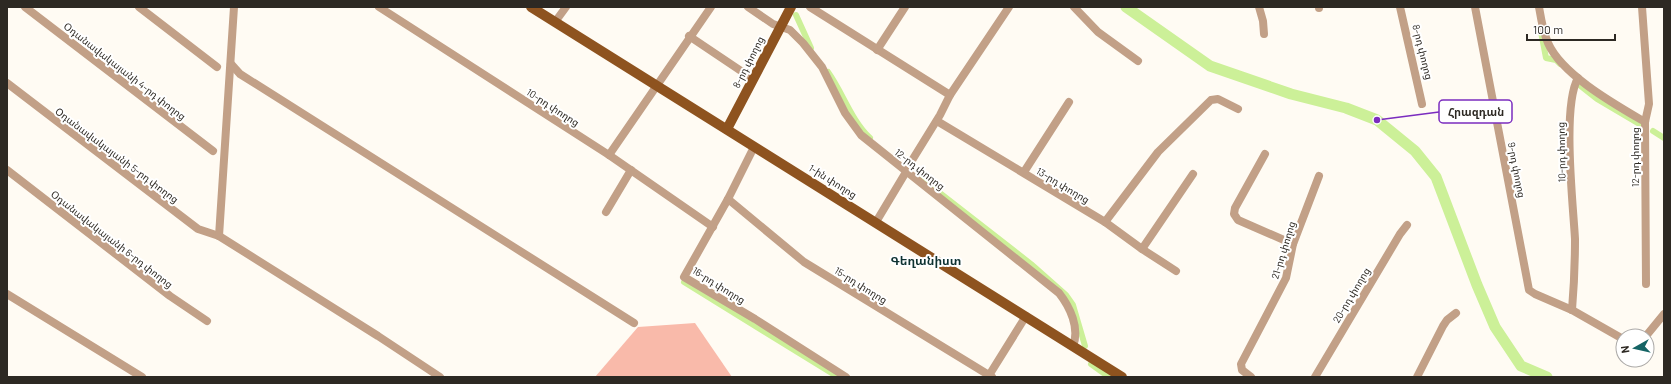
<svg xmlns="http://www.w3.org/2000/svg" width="1671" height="384" viewBox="0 0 1671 384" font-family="Barlow,'Noto Sans Armenian',sans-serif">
<rect width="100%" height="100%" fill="#fffbf3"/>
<path fill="#f9baaa" d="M 695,323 L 732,377 L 595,377 L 638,327 Z"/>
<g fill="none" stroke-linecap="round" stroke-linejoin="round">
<g stroke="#ccf098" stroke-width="6">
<path d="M 796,15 L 811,48"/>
<path d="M 1541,32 L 1546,58 L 1556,60 L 1560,64"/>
<path d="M 828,72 C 843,93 851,120 870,138"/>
<path d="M 1578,84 L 1597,99 L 1641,125"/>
<path d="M 1653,131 L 1664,138"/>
<path d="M 922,179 L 1031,264 L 1066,295 L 1073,305 L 1085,346"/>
<path d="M 684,282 L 838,377"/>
<path d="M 1091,364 L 1109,377"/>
</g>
<path stroke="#ccf098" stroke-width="11" d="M 1126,7 L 1210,66 L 1291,94 L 1346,108 L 1377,120 L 1415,151 L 1436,177 L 1477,285 L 1495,327 L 1521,366 L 1547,377"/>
<g stroke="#c2a087" stroke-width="8">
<path d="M 25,7 L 213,151"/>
<path d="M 139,7 L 217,67"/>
<path d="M 379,7 L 609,155 L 713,227"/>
<path d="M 748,7 L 773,24 L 790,30 L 803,43 L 822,67 L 845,113 L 861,135 L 1059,293 C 1070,307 1080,328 1073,346"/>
<path d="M 810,7 L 950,95"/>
<path d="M 1074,7 L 1098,32 L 1138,61"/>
<path d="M 1259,7 L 1263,21 L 1264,34"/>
<path d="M 1319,7 L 1319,8"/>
<path d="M 1400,7 L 1422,104"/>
<path d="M 1475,7 L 1529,290 L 1535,294 L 1572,310 L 1623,339"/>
<path d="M 1539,7 C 1541,19 1543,32 1548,43 C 1562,75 1616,105 1645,122"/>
<path d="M 1642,7 L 1649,104 L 1645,122 L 1646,284"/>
<path d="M 555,22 L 566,7"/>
<path d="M 689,36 L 753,79"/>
<path d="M 877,50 L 905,7"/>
<path d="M 231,64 L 240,74 L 634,323"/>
<path d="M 7,83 L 198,229 L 219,236 L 378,336 L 440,377"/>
<path d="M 937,121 L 1105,222 L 1142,249 L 1176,271"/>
<path d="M 754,147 L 728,199 L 684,277 L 755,319 L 846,377"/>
<path d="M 1265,154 L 1235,208 L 1234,214 L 1238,220 L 1293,244"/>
<path d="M 609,155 L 711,7"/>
<path d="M 911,162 L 940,115 L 950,95 L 1009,7"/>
<path d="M 7,170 L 170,296 L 207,321"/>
<path d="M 1024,172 L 1069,102"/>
<path d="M 728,199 L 804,262 L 992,377"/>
<path d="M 606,212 L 631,170"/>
<path d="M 876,222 L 906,172"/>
<path d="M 1105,222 L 1158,152 L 1211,100 L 1218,99 L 1238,109"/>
<path d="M 219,236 L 234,7"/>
<path d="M 1142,249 L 1193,174"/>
<path d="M 7,294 L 142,377"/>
<path d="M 1572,310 C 1574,286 1575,263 1575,239 C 1573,203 1562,106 1578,78"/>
<path d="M 1646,336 L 1664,314"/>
<path d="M 988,377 L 1026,316"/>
<path d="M 1251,377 L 1242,370 L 1241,364 L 1286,278 L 1293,244 L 1319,176"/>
<path d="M 1315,377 L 1400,234 L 1407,225"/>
<path d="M 1417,377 L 1443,326 L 1447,320 L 1456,313"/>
</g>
<g stroke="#8e531f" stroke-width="10">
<path d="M 531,7 L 1122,377"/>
<path d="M 727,129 L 791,7"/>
</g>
</g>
<g text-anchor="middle" stroke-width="4" stroke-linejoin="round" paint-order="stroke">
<g font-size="10" fill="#2d2923" stroke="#fff">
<text transform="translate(1423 52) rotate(76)" y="4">8-րդ փողոց</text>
<text transform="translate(748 62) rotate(-63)" y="4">8-րդ փողոց</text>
<text transform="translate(125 71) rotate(38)" y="4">Օդանավակայանի 4-րդ փողոց</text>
<text transform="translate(553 107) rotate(33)" y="4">10-րդ փողոց</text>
<text transform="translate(1561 152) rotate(-91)" y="4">10-րդ փողոց</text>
<text transform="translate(117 155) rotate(37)" y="4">Օդանավակայանի 5-րդ փողոց</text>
<text transform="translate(1635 157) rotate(-90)" y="4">12-րդ փողոց</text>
<text transform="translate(920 169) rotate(38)" y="4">12-րդ փողոց</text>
<text transform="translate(1517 170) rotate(79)" y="4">9-րդ փողոց</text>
<text transform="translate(833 181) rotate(32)" y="4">1-ին փողոց</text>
<text transform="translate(1063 185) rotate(31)" y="4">13-րդ փողոց</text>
<text transform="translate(112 239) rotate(38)" y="4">Օդանավակայանի 6-րդ փողոց</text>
<text transform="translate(1283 250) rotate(-73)" y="4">21-րդ փողոց</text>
<text transform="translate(719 285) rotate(32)" y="4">16-րդ փողոց</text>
<text transform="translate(861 285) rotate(32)" y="4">15-րդ փողոց</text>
<text transform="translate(1351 295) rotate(-59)" y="4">20-րդ փողոց</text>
</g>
<g font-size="12" font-weight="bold" fill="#0e3232" stroke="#fff">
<text x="926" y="265">Գեղանիստ</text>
</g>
</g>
<path fill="none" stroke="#7b2cbf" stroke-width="1.5" d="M1377 120L1439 112"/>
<circle fill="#7b2cbf" stroke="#fff" stroke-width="1.5" cx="1377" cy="120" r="4"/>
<rect fill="#fff" stroke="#7b2cbf" stroke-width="1.5" x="1439" y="100" width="73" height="23" rx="4"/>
<g font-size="11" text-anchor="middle" font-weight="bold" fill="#2d2923">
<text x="1476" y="116">Հրազդան</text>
</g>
<rect width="1671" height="384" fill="none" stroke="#2d2923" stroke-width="16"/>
<g transform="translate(1635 348) rotate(262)"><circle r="19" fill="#ffffff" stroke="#aba9a7"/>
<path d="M0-3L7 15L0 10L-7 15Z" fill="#156465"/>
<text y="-6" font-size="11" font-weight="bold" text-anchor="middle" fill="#2d2923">N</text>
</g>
<path d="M1527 34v6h88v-6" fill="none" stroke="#2d2923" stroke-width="2"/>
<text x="1533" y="34" font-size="12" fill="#2d2923" stroke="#ffffff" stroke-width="3" paint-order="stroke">100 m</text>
</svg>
